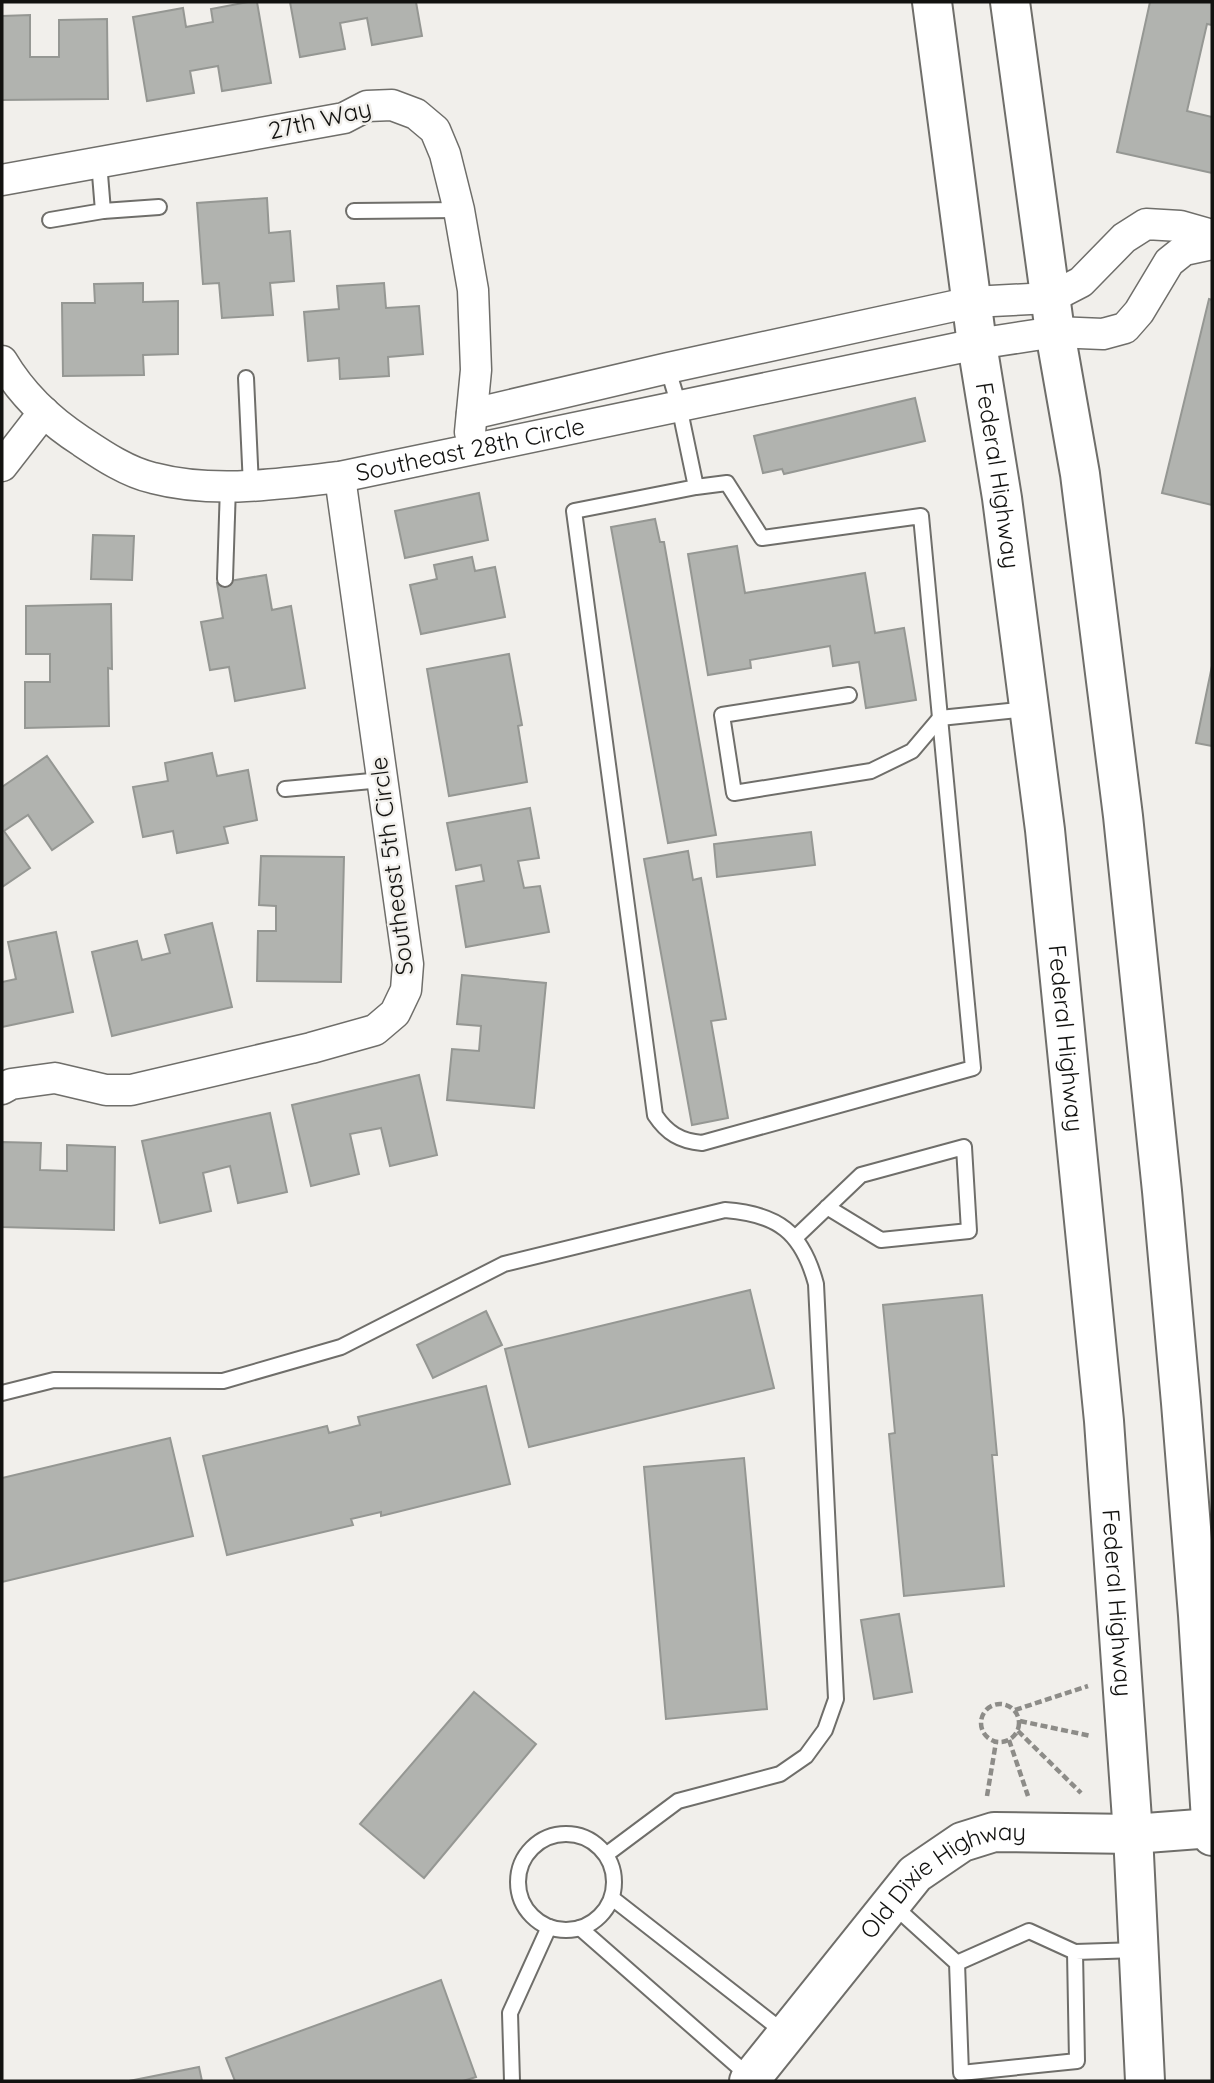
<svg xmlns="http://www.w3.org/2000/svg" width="1214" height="2083" viewBox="0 0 1214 2083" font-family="Quicksand,sans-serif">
<rect width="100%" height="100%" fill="#f1efeb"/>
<g fill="#b1b3af" stroke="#959793" stroke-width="2">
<path d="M 248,2 L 257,2 L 271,83 L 222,91 L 218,66 L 190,71 L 194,93 L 147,101 L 133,17 L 183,8 L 186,27 L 213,22 L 211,9 Z"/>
<path d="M 290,2 L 416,2 L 422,36 L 372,45 L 367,18 L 340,23 L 345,49 L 300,57 Z"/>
<path d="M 1150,2 L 1212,2 L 1212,25 L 1207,24 L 1187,111 L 1212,117 L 1212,173 L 1117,152 Z"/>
<path d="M 30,15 L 30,57 L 59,57 L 59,20 L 107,19 L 108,99 L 2,100 L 2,16 Z"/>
<path d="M 267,198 L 269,233 L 290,231 L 294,281 L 270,283 L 273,315 L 222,318 L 219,283 L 203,284 L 197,203 Z"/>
<path d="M 143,283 L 143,302 L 178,301 L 178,354 L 143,355 L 144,375 L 63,376 L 62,303 L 95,303 L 94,284 Z"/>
<path d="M 384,283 L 386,308 L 419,306 L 423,354 L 388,357 L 389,376 L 340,379 L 339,358 L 308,361 L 304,312 L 339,309 L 337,286 Z"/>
<path d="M 1209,299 L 1212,300 L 1212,505 L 1162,493 Z"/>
<path d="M 915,398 L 925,441 L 784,474 L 782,469 L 763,473 L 754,436 Z"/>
<path d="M 479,493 L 488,540 L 405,558 L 395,511 Z"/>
<path d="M 655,519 L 660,542 L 664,542 L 716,835 L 668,843 L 611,527 Z"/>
<path d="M 93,535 L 134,536 L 132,580 L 91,579 Z"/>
<path d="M 737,546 L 745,593 L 865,573 L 875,633 L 904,628 L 916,700 L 866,708 L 859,662 L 833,666 L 830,646 L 750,660 L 751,668 L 708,675 L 688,554 Z"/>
<path d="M 472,557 L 475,571 L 495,567 L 505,617 L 421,634 L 410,585 L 437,579 L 434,565 Z"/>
<path d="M 266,575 L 272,610 L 291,606 L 305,688 L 235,701 L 229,667 L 210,670 L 201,622 L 223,618 L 217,583 Z"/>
<path d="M 111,604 L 112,669 L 108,668 L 109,726 L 25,728 L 25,682 L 50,682 L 50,654 L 26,654 L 26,606 Z"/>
<path d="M 509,654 L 522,725 L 518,726 L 527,782 L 449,796 L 427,669 Z"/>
<path d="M 1212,666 L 1212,746 L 1196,743 Z"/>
<path d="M 212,753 L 217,776 L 248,770 L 257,820 L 224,827 L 228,843 L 177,853 L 173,831 L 143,837 L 133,787 L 168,781 L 165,763 Z"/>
<path d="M 47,756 L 93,822 L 52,850 L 28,815 L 4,831 L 30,868 L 2,887 L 2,787 Z"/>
<path d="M 530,808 L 539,858 L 518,861 L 524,888 L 540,886 L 549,932 L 466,947 L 456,886 L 484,881 L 481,865 L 456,870 L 447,823 Z"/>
<path d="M 811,832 L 815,865 L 717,877 L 714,844 Z"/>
<path d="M 688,851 L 693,880 L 701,878 L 726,1019 L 711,1021 L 728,1118 L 692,1125 L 644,859 Z"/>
<path d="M 261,856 L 344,857 L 341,982 L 257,981 L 258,931 L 276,931 L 276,906 L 259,905 Z"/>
<path d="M 212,923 L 232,1007 L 112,1036 L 92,952 L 137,941 L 142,960 L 170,953 L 165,935 Z"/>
<path d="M 56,932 L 73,1012 L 2,1027 L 2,982 L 16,979 L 8,942 Z"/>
<path d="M 462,975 L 546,983 L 534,1108 L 447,1100 L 452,1049 L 479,1051 L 481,1026 L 457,1024 Z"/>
<path d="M 419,1075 L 437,1155 L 390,1166 L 381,1128 L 350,1134 L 359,1174 L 311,1186 L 292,1105 Z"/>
<path d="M 270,1113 L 287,1192 L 238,1203 L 230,1166 L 203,1173 L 211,1211 L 160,1223 L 142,1141 Z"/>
<path d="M 2,1142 L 41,1143 L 40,1170 L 67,1171 L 67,1145 L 115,1147 L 114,1230 L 2,1227 Z"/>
<path d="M 750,1290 L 774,1388 L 529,1447 L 505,1349 Z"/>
<path d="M 982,1295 L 997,1455 L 992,1455 L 1004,1586 L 904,1596 L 889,1434 L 895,1433 L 883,1305 Z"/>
<path d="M 486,1311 L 502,1345 L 433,1378 L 417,1345 Z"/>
<path d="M 486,1386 L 510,1484 L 381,1516 L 381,1512 L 351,1519 L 353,1525 L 227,1555 L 203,1456 L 327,1426 L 329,1433 L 360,1425 L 358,1417 Z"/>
<path d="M 170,1438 L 193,1536 L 2,1582 L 2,1478 Z"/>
<path d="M 744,1458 L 767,1709 L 666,1719 L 644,1467 Z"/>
<path d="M 899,1614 L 912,1692 L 874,1699 L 861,1620 Z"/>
<path d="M 474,1692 L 536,1744 L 424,1878 L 360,1824 Z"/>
<path d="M 441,1980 L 476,2077 L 463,2081 L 235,2081 L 226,2058 Z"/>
<path d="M 199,2067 L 202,2081 L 129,2081 Z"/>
</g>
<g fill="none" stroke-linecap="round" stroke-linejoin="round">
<g stroke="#6f6e6a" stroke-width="18">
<g id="lane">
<path d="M 103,211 L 159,207"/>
<path d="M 354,211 L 459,210"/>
<path d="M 50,220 L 103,211 L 99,162"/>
<path d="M 667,366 L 679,406 L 696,487 L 574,511 L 655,1115 C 667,1133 680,1141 702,1143 L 973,1068 L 921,516 L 762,538 L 727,483 L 696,487"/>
<path d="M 246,378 L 251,486"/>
<path d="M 225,579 L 228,486"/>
<path d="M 849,695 L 722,715 L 734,793 L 871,771 L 912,751 L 940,718 L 1028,709"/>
<path d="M 285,789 L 382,780"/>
<path d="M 795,1238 L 861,1175 L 964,1147 L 969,1231 L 881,1240 L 827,1207"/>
<path d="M 2,1393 L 54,1380 L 223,1381 L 341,1347 L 504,1264 L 725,1210 C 778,1214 802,1232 816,1284 L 836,1699 L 825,1730 L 806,1756 L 780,1774 L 678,1801 L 607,1854"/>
<circle cx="566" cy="1882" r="48"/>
<path d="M 612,1898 L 785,2033"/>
<path d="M 894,1906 L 957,1963 L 961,2073 L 1077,2061 L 1075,1952 L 1138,1950"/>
<path d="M 580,1928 L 750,2077"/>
<path d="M 957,1963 L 1029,1931 L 1075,1952"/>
<path d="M 512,2081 L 510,2013 L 549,1927"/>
</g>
</g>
<g stroke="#6f6e6a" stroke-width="33">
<g id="street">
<path d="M 2,180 L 344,118 L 367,106 L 392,105 L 416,114 L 435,130 L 445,154 L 459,210 L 473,290 L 476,370 L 470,432"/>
<path id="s1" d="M 2,361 C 21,393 50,421 81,441 C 102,455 127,472 153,478 C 214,494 279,484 340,477 L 977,344 L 1055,332 L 1103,334 L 1125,328 L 1139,312 L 1169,262 L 1184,250 L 1212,244"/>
<path d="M 472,414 L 668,368 L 972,302 L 1050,298 L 1081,282 L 1124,238 L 1146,224 L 1180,226 L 1212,235"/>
<path d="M 2,466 L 44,412"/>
<path d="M 2,1089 L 11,1084 L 55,1078 L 106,1090 L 131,1090 L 311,1048 L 375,1030 L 395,1013 L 406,990 L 408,964 L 340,477"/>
</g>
</g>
<g stroke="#6f6e6a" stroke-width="42">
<g id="secondary">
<path id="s2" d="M 749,2081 L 915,1874 L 962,1842 L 994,1832 L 1133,1834 L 1212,1828"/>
</g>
</g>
<g stroke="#6f6e6a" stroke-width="42">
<g id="primary">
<path id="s3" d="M 932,2 L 977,344 L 1002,498 L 1045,830 L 1104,1421 L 1133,1834 L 1145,2081"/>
<path d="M 1010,2 L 1055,332 L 1080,474 L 1123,816 L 1162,1191 L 1181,1403 L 1198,1615 L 1212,1836"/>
</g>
</g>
<g stroke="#8d8c88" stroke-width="4.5" stroke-dasharray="7 3.5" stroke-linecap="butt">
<circle cx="1000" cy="1723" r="19"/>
<path d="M 1015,1710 L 1088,1686"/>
<path d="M 1020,1721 L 1091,1736"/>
<path d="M 1018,1731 L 1081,1793"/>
<path d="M 1009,1740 L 1028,1796"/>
<path d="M 987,1796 L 996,1742"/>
</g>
<use href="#lane" stroke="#fff" stroke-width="14"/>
<use href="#street" stroke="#fff" stroke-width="30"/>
<use href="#secondary" stroke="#fff" stroke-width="38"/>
<use href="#primary" stroke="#fff" stroke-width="38"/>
</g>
<g text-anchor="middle" stroke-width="5" stroke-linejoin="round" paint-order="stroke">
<g font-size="24" fill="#121210" stroke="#f1efeb">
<text transform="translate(320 120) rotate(-13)" y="8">27th Way</text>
<text dy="8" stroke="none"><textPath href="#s1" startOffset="516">Southeast 28th Circle</textPath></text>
<text dy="8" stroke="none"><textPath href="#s3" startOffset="478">Federal Highway</textPath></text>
<text transform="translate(392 866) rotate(-97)" y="8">Southeast 5th Circle</text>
<text dy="8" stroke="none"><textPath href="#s3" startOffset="1045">Federal Highway</textPath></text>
<text dy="8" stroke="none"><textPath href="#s3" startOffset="1612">Federal Highway</textPath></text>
<text dy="8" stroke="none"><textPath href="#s2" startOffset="287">Old Dixie Highway</textPath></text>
</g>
</g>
<rect width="1214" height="2083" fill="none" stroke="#121210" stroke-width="7"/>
</svg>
